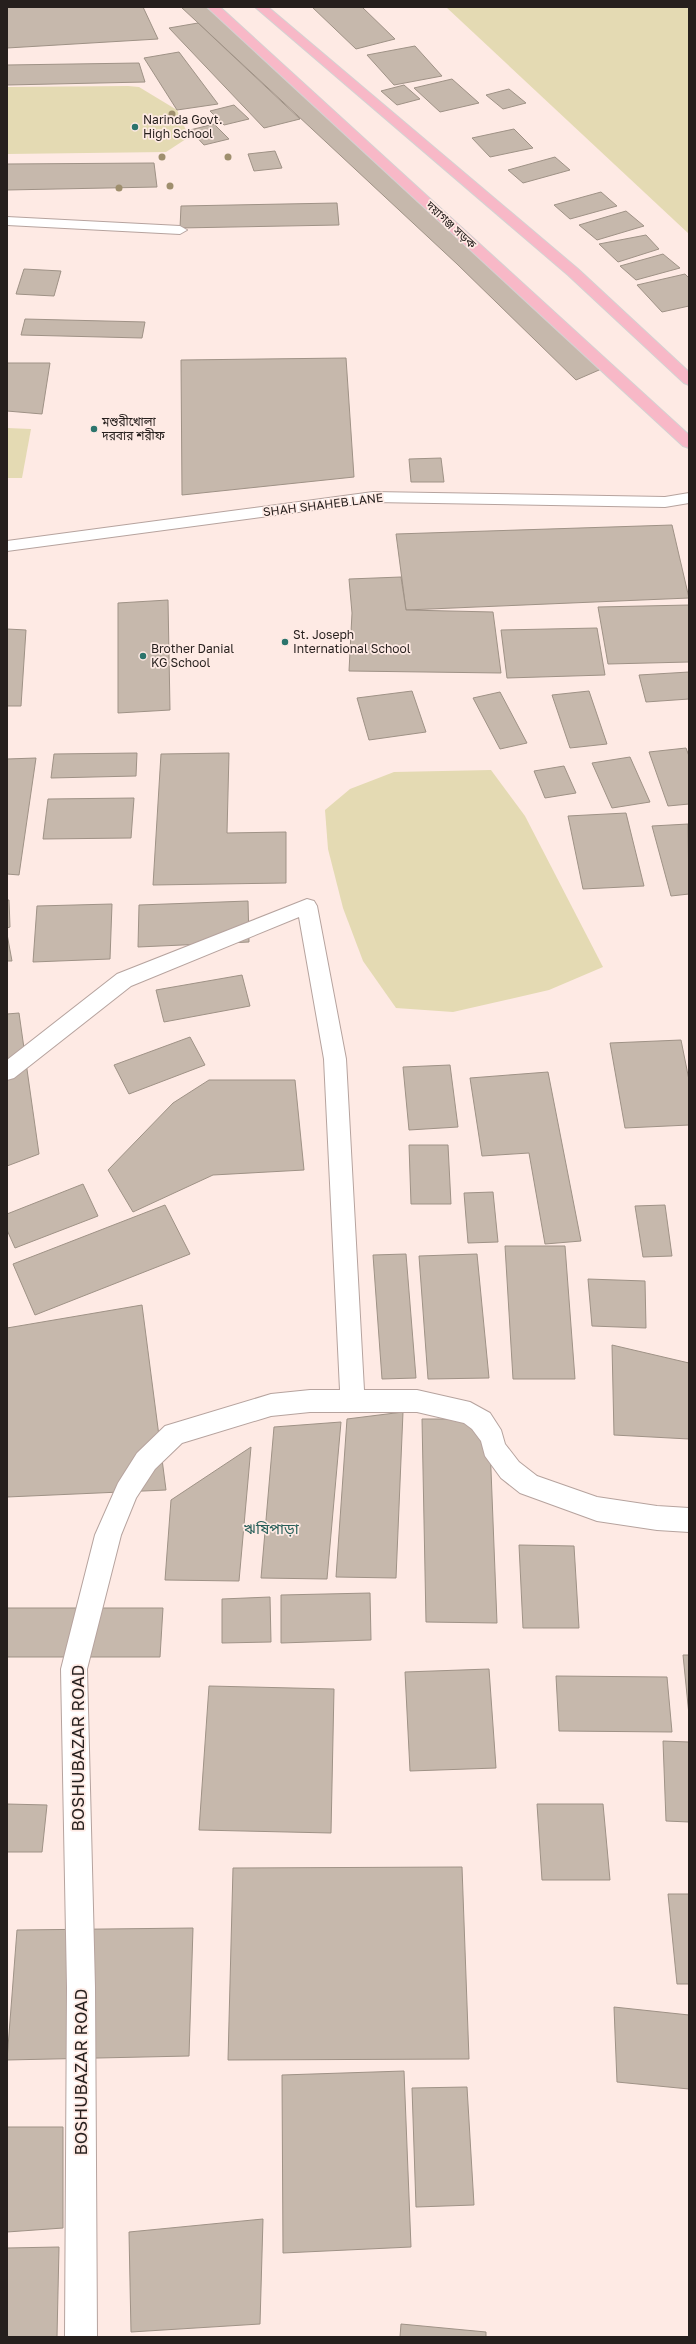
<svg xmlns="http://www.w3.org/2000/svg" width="696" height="2344" viewBox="0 0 696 2344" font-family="'Golos Text','Noto Sans Bengali',sans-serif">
<rect width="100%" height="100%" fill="#feeae4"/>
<g fill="#e4dab3">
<path d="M 446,7 L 689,7 L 689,234 Z"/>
<path d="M 128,86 L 139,87 L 177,110 L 189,137 L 166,152 L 7,154 L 7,87 Z"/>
<path d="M 7,428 L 31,429 L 22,478 L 7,478 Z"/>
<path d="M 491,770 L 525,816 L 603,967 L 549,990 L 453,1012 L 396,1008 L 363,961 L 343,908 L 328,849 L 325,810 L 350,789 L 394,772 Z"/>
</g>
<g fill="#c6b8ac" stroke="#9f9286">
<path d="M 7,7 L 143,7 L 158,39 L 7,48 Z"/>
<path d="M 181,7 L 213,7 L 606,367 L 576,380 L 457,264 Z"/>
<path d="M 312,7 L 362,7 L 395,39 L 356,49 Z"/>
<path d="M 198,23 L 300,119 L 264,128 L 169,28 Z"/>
<path d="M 415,46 L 442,76 L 394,85 L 367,55 Z"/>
<path d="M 179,52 L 218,104 L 177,110 L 144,58 Z"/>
<path d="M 139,63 L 145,82 L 7,85 L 7,65 Z"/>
<path d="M 452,79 L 479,103 L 440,112 L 414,88 Z"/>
<path d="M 404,85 L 420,99 L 397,105 L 381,91 Z"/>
<path d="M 509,89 L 526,103 L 503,109 L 486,95 Z"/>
<path d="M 234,105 L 249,119 L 224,125 L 210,111 Z"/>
<path d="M 214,124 L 229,139 L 204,145 L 190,130 Z"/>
<path d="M 514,129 L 533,148 L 490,157 L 472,138 Z"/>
<path d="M 275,151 L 282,168 L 254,171 L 248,154 Z"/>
<path d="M 555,157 L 570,170 L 523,183 L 508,170 Z"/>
<path d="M 154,163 L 157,187 L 7,190 L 7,164 Z"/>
<path d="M 601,192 L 617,206 L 570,219 L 554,205 Z"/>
<path d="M 337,203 L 339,225 L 180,228 L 181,206 Z"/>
<path d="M 626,211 L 644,226 L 597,240 L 579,225 Z"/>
<path d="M 646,235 L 659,249 L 618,262 L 599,244 Z"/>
<path d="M 663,254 L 680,268 L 636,280 L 620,266 Z"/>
<path d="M 24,269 L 61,271 L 54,296 L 16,294 Z"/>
<path d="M 685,274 L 689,278 L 689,306 L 662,312 L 637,285 Z"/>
<path d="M 25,319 L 145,322 L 142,338 L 21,335 Z"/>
<path d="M 346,358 L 354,477 L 182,495 L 181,360 Z"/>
<path d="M 7,363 L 50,363 L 42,414 L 7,411 Z"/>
<path d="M 441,458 L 444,482 L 411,482 L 409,459 Z"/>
<path d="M 672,525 L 689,598 L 406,610 L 396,534 Z"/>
<path d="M 401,577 L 406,610 L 493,612 L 501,673 L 349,671 L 352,613 L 349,579 Z"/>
<path d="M 168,600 L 170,710 L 118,713 L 118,603 Z"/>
<path d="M 689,605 L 689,662 L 608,664 L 598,607 Z"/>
<path d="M 597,628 L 605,675 L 507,678 L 501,630 Z"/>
<path d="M 7,629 L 26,630 L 21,706 L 7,706 Z"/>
<path d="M 689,672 L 689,699 L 646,702 L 639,675 Z"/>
<path d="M 412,691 L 426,732 L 369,740 L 357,698 Z"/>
<path d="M 589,691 L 607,744 L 570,748 L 552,695 Z"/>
<path d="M 500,692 L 527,743 L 500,749 L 473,698 Z"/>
<path d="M 686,748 L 689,756 L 689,804 L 668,806 L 649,752 Z"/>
<path d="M 137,753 L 136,776 L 51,778 L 54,754 Z"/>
<path d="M 229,753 L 227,833 L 286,832 L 286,883 L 153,885 L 161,754 Z"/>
<path d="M 630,757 L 650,802 L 612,808 L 592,763 Z"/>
<path d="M 36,758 L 19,875 L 7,874 L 7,759 Z"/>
<path d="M 564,766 L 576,793 L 545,798 L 534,771 Z"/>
<path d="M 134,798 L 131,838 L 43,839 L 48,799 Z"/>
<path d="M 626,813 L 644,886 L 583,889 L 568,816 Z"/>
<path d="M 688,824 L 689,894 L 671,896 L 652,826 Z"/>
<path d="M 7,900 L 9,900 L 10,927 L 7,928 Z"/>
<path d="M 248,901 L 249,942 L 138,947 L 139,905 Z"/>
<path d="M 112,904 L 110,959 L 33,962 L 37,906 Z"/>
<path d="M 7,934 L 12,961 L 7,961 Z"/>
<path d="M 242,975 L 250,1006 L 164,1022 L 156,990 Z"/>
<path d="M 19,1013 L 39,1154 L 7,1166 L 7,1014 Z"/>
<path d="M 190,1037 L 205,1065 L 129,1094 L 114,1065 Z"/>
<path d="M 681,1040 L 689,1080 L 689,1125 L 625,1128 L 610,1043 Z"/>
<path d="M 450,1065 L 458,1127 L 409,1130 L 403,1067 Z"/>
<path d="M 548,1072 L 581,1241 L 545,1244 L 529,1153 L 482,1156 L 470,1078 Z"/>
<path d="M 209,1080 L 295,1080 L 304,1170 L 213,1175 L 133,1212 L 108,1170 L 173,1103 Z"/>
<path d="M 409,1145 L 448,1145 L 451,1204 L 411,1204 Z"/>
<path d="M 83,1184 L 98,1216 L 15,1248 L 7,1230 L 7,1214 Z"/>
<path d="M 493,1192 L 498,1242 L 468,1243 L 464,1193 Z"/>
<path d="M 165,1205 L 190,1254 L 35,1315 L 13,1264 Z"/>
<path d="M 665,1205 L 672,1256 L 643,1257 L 635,1206 Z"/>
<path d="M 505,1246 L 565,1246 L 575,1379 L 513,1379 Z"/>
<path d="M 406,1254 L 416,1378 L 382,1379 L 373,1255 Z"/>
<path d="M 477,1254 L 489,1378 L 428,1379 L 419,1256 Z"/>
<path d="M 588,1279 L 645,1281 L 646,1328 L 592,1326 Z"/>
<path d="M 142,1305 L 166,1490 L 7,1497 L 7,1328 Z"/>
<path d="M 612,1345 L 689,1363 L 689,1439 L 614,1435 Z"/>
<path d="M 403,1412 L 396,1578 L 336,1577 L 347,1419 Z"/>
<path d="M 422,1419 L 489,1419 L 497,1623 L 426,1622 Z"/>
<path d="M 341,1422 L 327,1579 L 261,1578 L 274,1427 Z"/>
<path d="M 251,1447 L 239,1581 L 165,1580 L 171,1500 Z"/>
<path d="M 519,1545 L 574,1546 L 579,1628 L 523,1628 Z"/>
<path d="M 370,1593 L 371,1640 L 281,1643 L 281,1595 Z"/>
<path d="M 270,1597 L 271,1642 L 222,1643 L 222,1599 Z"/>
<path d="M 7,1608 L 163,1608 L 160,1657 L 7,1657 Z"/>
<path d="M 683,1655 L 689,1655 L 689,1715 Z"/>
<path d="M 489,1669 L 496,1768 L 410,1771 L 405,1672 Z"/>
<path d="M 556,1676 L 667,1677 L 672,1732 L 559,1731 Z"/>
<path d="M 209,1686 L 334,1689 L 331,1833 L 199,1830 Z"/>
<path d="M 663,1741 L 689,1742 L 689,1822 L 666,1821 Z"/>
<path d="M 7,1804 L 47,1805 L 42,1852 L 7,1852 Z"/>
<path d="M 537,1804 L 603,1804 L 610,1880 L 542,1880 Z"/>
<path d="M 462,1867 L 469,2059 L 228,2060 L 233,1868 Z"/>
<path d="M 668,1894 L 689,1894 L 689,1984 L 677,1984 Z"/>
<path d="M 193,1928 L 189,2056 L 7,2060 L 17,1930 Z"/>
<path d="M 614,2007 L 689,2015 L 689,2089 L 617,2082 Z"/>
<path d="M 404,2071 L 411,2247 L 283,2253 L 282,2075 Z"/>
<path d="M 467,2087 L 474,2205 L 416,2207 L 412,2088 Z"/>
<path d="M 7,2127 L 63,2127 L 63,2228 L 7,2232 Z"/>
<path d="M 263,2219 L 260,2324 L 131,2332 L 129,2232 Z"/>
<path d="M 59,2247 L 57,2337 L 7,2337 L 7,2248 Z"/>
<path d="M 401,2324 L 486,2332 L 486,2337 L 400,2337 Z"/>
</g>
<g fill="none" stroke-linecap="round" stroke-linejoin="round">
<g stroke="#b6a39e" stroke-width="2">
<g id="minor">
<path d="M 7,217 L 180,226 L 187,230 L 180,234 L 7,225 Z"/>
<path d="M 373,492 L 665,497 L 689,493 L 689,503 L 665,507 L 373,502 L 7,551 L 7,541 Z"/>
<path d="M 307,899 L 314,901 L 317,906 L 346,1059 L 364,1390 L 417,1390 L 470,1402 L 490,1413 L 501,1430 L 505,1444 L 519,1462 L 537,1476 L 597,1497 L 657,1506 L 689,1508 L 689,1532 L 657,1530 L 597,1521 L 520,1493 L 501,1478 L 485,1456 L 481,1441 L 472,1429 L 464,1423 L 417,1412 L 310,1412 L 271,1416 L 182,1443 L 155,1469 L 136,1498 L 121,1535 L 87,1669 L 95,1987 L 97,2337 L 65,2337 L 67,1987 L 61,1669 L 95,1535 L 118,1483 L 137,1453 L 165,1426 L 271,1394 L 310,1390 L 340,1390 L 324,1059 L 299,917 L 131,986 L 14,1078 L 7,1080 L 7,1060 L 117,974 Z"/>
</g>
</g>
<g stroke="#d4d2d2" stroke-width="2">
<g id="primary">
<path d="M 207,7 L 220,7 L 689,435 L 689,448 L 683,446 Z"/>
<path d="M 255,7 L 268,7 L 578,269 L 689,372 L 689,385 L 684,383 L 568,275 Z"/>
</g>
</g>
<use href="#minor" fill="#fff" fill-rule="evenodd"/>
<use href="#primary" fill="#f8b8c7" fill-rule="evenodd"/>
</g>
<g fill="#9f8f6e">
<circle cx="172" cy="114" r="3.5"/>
<circle cx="162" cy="157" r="3.5"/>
<circle cx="228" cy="157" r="3.5"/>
<circle cx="170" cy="186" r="3.5"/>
<circle cx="119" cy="188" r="3.5"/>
</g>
<g fill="#2c746c" stroke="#feeae4" stroke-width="1.5">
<circle cx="135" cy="127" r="4"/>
<circle cx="94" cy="429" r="4"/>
<circle cx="285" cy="642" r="4"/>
<circle cx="143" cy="656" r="4"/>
</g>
<g text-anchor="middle" stroke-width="3.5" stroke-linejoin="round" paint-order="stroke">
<g font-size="12" fill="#261f1d" stroke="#feeae4" text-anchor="start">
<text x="143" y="124">Narinda Govt.<tspan x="143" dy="14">High School</tspan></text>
<text x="102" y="426">মশুরীখোলা<tspan x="102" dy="14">দরবার শরীফ</tspan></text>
<text x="293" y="639">St. Joseph<tspan x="293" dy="14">International School</tspan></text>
<text x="151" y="653">Brother Danial<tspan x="151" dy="14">KG School</tspan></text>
</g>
<g font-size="12" fill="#261f1d" stroke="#feeae4">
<text transform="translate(451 225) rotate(43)" y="4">দয়াগঞ্জ সড়ক</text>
<text transform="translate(323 505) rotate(-7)" y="4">SHAH SHAHEB LANE</text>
</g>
<g font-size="15" fill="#275f59" stroke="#feeae4">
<text x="271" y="1534">ঋষিপাড়া</text>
</g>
<g font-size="17" fill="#261f1d" stroke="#feeae4">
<text transform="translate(78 1748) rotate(-90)" y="6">BOSHUBAZAR ROAD</text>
<text transform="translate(81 2072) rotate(-90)" y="6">BOSHUBAZAR ROAD</text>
</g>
</g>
<rect width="696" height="2344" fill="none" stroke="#261f1d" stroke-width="16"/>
</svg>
